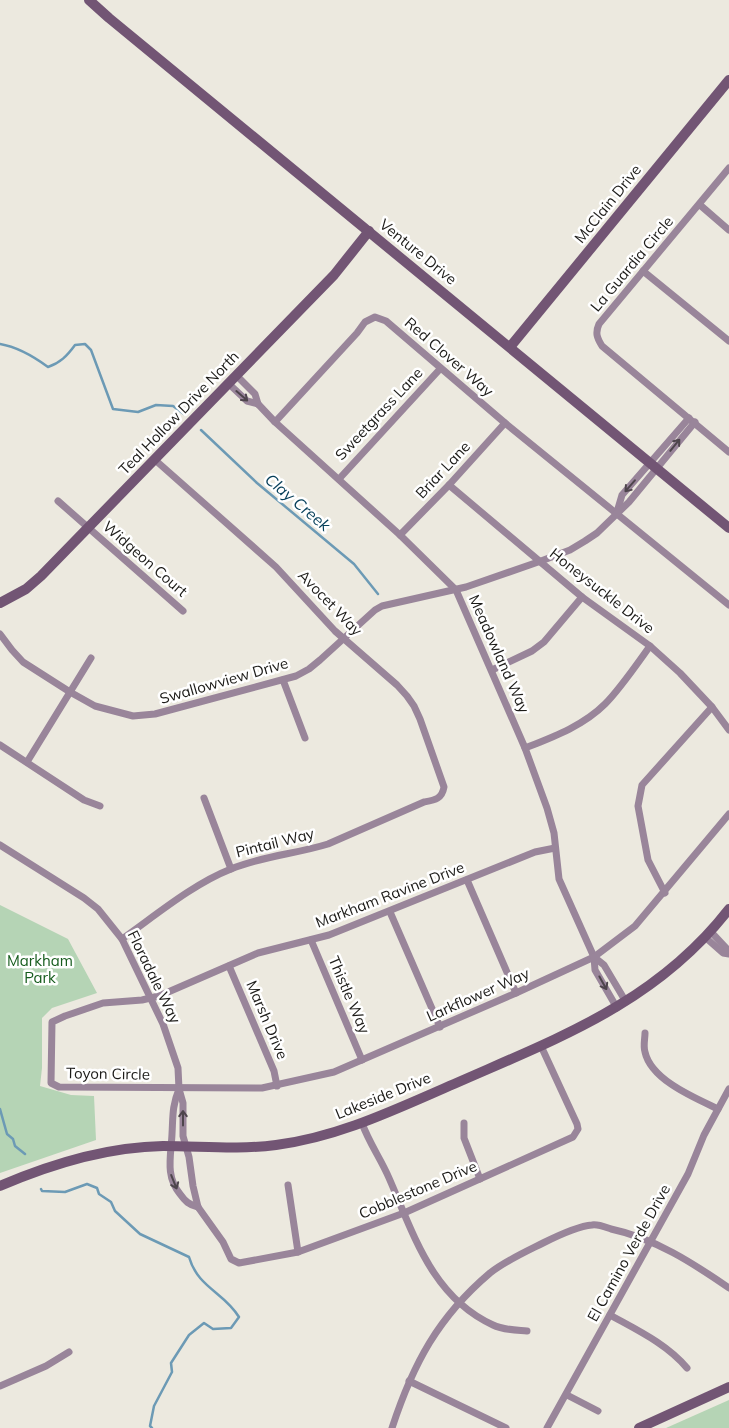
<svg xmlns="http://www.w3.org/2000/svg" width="729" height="1428" viewBox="0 0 729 1428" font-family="Mulish,sans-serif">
<rect width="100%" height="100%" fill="#ece9df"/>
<g fill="#b5d4b5">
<path d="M 0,905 L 68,939 L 97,993 L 52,1008 L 42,1018 L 42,1068 L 40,1086 L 71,1095 L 94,1096 L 96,1140 L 0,1173 Z"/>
<path d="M 729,1400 L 729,1428 L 666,1428 Z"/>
</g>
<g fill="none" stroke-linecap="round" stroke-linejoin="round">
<g stroke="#6c9ab5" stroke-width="2.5">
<path d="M 0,344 C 18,347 33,356 48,367 C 60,363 67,356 75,345 L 85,344 L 91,350 L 113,409 L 138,412 L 156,405 L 173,406 L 184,414"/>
<path d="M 201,430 L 257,483 L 354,564 L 378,594"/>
<path d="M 0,1109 L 7,1134 L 13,1139 L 15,1146 L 25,1154"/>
<path d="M 41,1189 L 42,1191 L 65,1192 L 87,1184 L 97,1188 L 99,1194 L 111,1202 L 115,1211 L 140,1234 L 189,1257 C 198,1288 224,1292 239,1317 L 231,1328 L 213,1329 L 204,1323 L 189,1335 L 171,1363 L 172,1372 L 154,1406 L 150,1426 L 152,1428"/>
</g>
<g stroke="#99859a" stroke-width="7">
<path d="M 729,168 L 599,324 C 595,333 597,338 602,346 L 729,452"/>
<path d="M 700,205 L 729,230"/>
<path d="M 643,271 L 729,341"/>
<path d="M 237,376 L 255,394 L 258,404 L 275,422 L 400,535 L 456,590 L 525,748 L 547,808 L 554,833 L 559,879 L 594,957 L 595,970 L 617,1008"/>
<path d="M 229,384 L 247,401 L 258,404"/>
<path d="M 275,422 L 357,333 L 365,322 L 375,317 L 386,321 L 505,423 L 729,605"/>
<path d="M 339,479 L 440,369"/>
<path d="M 449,485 L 582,597 L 650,646 L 680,673 L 712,707 L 729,730"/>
<path d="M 58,501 L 183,611"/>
<path d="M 617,512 L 622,495 L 689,418"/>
<path d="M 400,535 L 449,485 L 505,423"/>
<path d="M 0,634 L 12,650 L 23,662 L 70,692 L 95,706 L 133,716 L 155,714 L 296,676 L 309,669 L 320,660 L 375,610 L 382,606 L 466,587 L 541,561 L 570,550 L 585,541 L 597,533 L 629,502 L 695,422"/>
<path d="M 492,670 L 532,651 L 544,642 L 582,597"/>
<path d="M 283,680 L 305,738"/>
<path d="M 0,745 L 84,800 L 100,806"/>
<path d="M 525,748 C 553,737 583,726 605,704 C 620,689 637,664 650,646"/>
<path d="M 27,762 L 91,658"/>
<path d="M 204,798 L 231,869"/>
<path d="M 0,845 L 84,898 L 98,909 L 122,939 L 163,1024 L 178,1068 L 179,1089 L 183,1103 L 183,1136 L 189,1157 L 193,1186 L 198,1207 L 223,1242 L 231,1259 L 239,1263 L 298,1252 L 404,1213 L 573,1137 L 578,1129 L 577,1124 L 541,1046"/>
<path d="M 555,848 L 535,852 L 329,935 L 258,953 L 159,996 L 142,1000 L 103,1003 L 65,1016 L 52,1022 L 51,1083 L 59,1087 L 262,1088 L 334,1072 L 516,993 L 594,957 L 635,926 L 729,814"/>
<path d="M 467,880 L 516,993"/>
<path d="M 665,893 L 648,860 L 638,806 L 642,785 L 712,707"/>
<path d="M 390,912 L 440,1027"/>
<path d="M 711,932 L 729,951"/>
<path d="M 706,938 L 723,953 L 729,954"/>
<path d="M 122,939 C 156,915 193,884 231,869 C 262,856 296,854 328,844 L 424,802 C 435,800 442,799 444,787 L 420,719 L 414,706 L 407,696 L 397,685 L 335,631 L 276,567 L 154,459"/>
<path d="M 311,940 L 362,1060"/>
<path d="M 594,957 L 604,965 L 626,1002"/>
<path d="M 229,966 L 274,1071 L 277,1086"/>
<path d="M 645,1033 C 645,1039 643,1046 645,1052 C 651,1080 695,1098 718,1109"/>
<path d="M 179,1089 C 172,1106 173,1117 172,1134 C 171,1156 165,1176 180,1194 C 185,1201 189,1205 198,1207"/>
<path d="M 362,1123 C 369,1143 381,1159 389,1178 C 414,1235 432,1297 493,1325 C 503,1330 516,1330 527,1331"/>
<path d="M 464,1123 L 464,1138 L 480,1179"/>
<path d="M 288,1185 L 298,1252"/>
<path d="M 610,1315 C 637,1330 667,1344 687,1368"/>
<path d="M 409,1381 L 506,1428"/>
<path d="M 0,1386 L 46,1366 L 69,1352"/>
<path d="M 567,1395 L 598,1411"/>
<path d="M 392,1428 C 413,1364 438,1317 490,1273 C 505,1261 525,1252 543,1243 C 555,1237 579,1226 592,1225 C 598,1224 605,1227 611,1229 C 654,1238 693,1263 729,1288"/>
<path d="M 547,1428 L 688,1174 L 704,1135 L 729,1089"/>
</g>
<g stroke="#725574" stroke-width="10">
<path d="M 89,0 L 109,18 L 729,528"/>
<path d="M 510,347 L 729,80"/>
<path d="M 0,603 L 26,589 L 41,576 L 334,275 L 369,231"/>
<path d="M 0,1186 C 51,1164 107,1147 163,1146 C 201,1146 238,1150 276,1145 C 339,1137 396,1109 454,1084 C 558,1038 656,1003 729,909"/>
<path d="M 639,1428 L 729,1387"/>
</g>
</g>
<defs><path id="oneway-shaft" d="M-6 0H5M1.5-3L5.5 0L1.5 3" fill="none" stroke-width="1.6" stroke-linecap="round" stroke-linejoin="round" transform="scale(1.25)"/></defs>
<g stroke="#4e454c">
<use href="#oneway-shaft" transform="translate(242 396) rotate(41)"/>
<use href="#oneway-shaft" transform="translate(675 445) rotate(-51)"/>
<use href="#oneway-shaft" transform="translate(630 486) rotate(131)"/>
<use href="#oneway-shaft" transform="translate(603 983) rotate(61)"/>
<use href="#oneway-shaft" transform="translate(183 1118) rotate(-90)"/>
<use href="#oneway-shaft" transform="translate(174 1182) rotate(68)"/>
</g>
<g text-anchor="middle" stroke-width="5" stroke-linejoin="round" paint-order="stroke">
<g font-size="15" fill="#1c1b18" stroke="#fff">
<text transform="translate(608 204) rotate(-51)" y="5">McClain Drive</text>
<text transform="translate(418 252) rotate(39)" y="5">Venture Drive</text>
<text transform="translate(632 264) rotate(-50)" y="5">La Guardia Circle</text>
<text transform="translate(449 357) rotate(41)" y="5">Red Clover Way</text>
<text transform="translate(179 413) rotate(-46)" y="5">Teal Hollow Drive North</text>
<text transform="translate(379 414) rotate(-47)" y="5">Sweetgrass Lane</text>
<text transform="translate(443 470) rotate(-47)" y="5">Briar Lane</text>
<text transform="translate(145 559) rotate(41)" y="5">Widgeon Court</text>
<text transform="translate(602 591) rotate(38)" y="5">Honeysuckle Drive</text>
<text transform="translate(330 603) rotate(46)" y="5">Avocet Way</text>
<text transform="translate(499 654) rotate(66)" y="5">Meadowland Way</text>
<text transform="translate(224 681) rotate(-16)" y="5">Swallowview Drive</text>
<text transform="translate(275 843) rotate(-14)" y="5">Pintail Way</text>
<text transform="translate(390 895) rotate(-21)" y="5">Markham Ravine Drive</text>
<text transform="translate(154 977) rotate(64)" y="5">Floradale Way</text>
<text transform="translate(349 995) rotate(67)" y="5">Thistle Way</text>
<text transform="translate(478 995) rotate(-24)" y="5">Larkflower Way</text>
<text transform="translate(267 1020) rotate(67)" y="5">Marsh Drive</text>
<text transform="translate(108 1074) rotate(1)" y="5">Toyon Circle</text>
<text transform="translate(383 1096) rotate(-22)" y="5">Lakeside Drive</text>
<text transform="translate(418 1190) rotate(-23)" y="5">Cobblestone Drive</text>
<text transform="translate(629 1253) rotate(-61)" y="5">El Camino Verde Drive</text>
</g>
<g font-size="15" fill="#165c1d" stroke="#fff">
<text x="40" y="966">Markham<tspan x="40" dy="17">Park</tspan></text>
</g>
<g font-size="16" font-style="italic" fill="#063f59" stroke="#fff">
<text transform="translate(298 502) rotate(40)" y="6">Clay Creek</text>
</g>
</g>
</svg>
